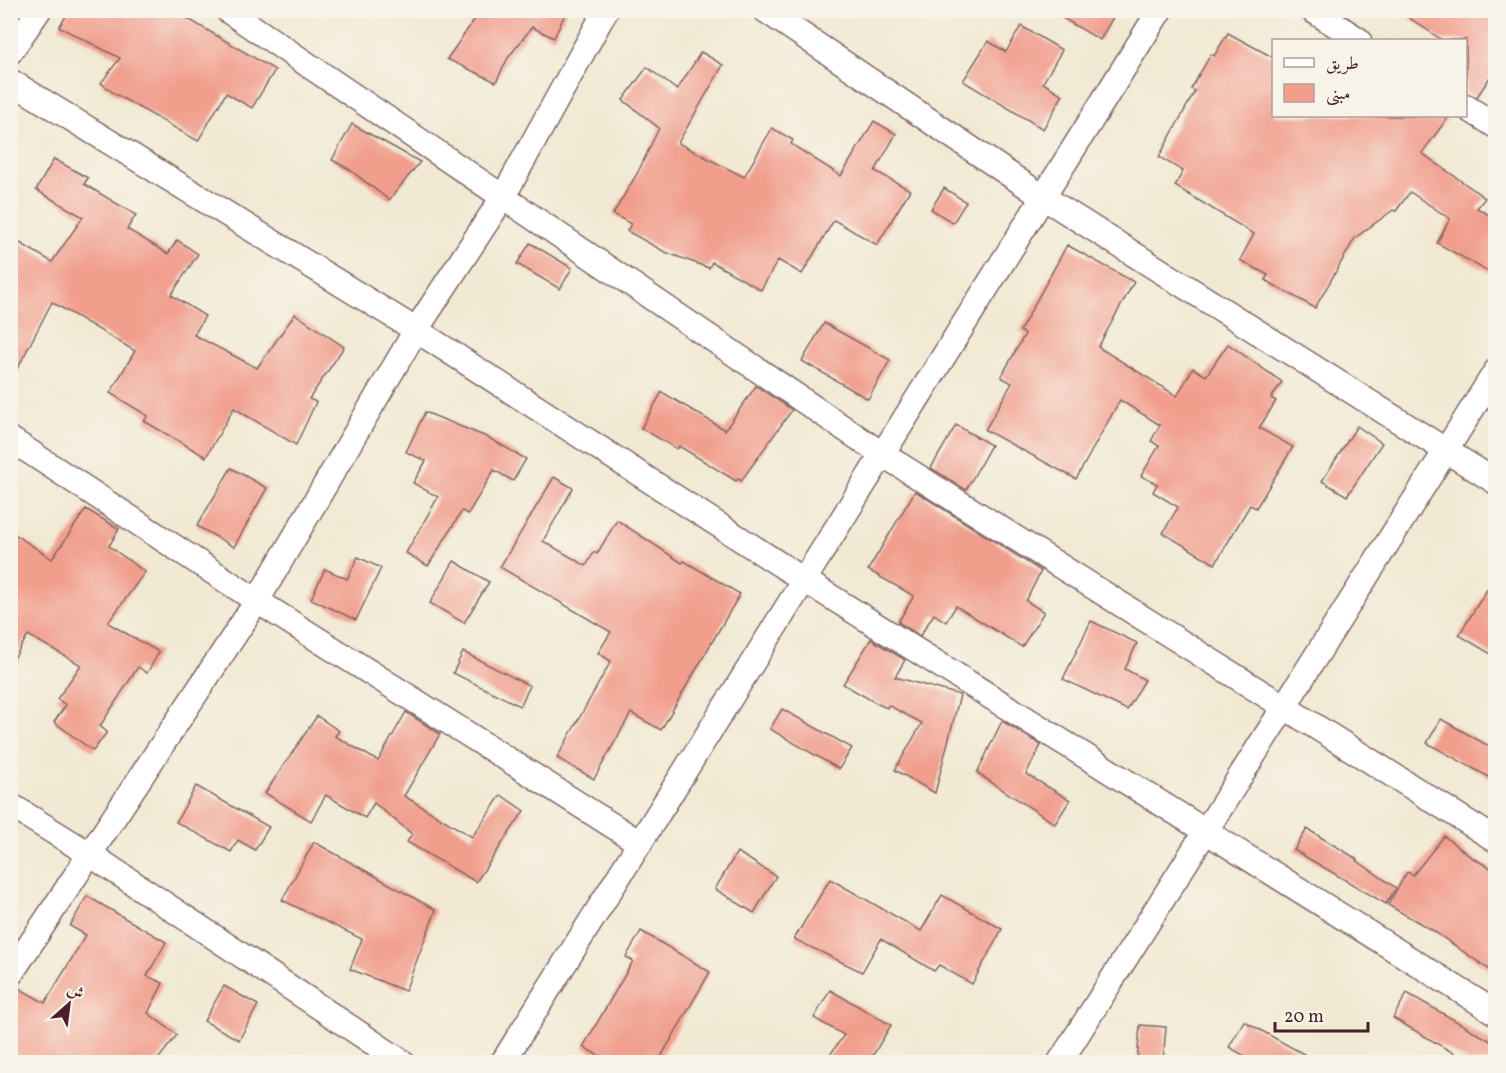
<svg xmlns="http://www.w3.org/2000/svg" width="1506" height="1073" viewBox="0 0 1506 1073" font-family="Vollkorn,Amiri,serif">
<rect width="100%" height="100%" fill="#f7f3e8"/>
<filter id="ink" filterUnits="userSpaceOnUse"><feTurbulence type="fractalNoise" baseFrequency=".0167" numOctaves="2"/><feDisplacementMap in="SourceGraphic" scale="12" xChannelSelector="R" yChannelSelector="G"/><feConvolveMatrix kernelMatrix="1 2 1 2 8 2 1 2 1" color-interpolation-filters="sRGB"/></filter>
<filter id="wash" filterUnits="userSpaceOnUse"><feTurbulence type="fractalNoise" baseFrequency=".008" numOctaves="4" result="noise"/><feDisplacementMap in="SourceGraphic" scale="24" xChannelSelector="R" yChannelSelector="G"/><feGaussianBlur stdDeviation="1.35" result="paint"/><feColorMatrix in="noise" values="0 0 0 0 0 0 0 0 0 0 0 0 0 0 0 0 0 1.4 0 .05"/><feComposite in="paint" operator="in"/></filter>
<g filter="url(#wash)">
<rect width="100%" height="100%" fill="#f1e9d3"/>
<g id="blocks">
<g fill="#f19e8d">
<path d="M 70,10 L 173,10 L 275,70 L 252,108 L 226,93 L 198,141 L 115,94 L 101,83 L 120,58 L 59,27 Z"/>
<path d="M 481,10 L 567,10 L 554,38 L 532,27 L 508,58 L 496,82 L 447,59 Z"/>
<path d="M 1049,10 L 1117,10 L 1100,40 Z"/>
<path d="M 1398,10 L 1496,10 L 1496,68 L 1477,97 L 1466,93 L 1466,40 L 1442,40 Z"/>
<path d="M 1021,26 L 1062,50 L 1043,83 L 1063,95 L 1043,129 L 963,81 L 988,41 L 1006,52 Z"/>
<path d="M 1228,33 L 1274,58 L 1274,116 L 1449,116 L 1422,153 L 1485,198 L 1477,208 L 1496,219 L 1496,276 L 1437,243 L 1450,219 L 1410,192 L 1396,211 L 1393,210 L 1355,238 L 1315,308 L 1265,280 L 1268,275 L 1240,260 L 1254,234 L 1175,186 L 1183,171 L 1159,157 L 1195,91 L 1191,89 L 1211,54 L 1214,56 Z"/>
<path d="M 701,52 L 723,65 L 678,143 L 744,177 L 772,128 L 793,140 L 791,144 L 841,176 L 874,121 L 896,134 L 875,171 L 910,190 L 877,245 L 834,220 L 802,274 L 778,260 L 761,290 L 712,262 L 709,268 L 665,252 L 627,231 L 631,224 L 613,214 L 638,172 L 659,128 L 623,100 L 647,67 L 677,90 Z"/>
<path d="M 352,124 L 420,162 L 389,200 L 350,170 L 332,160 Z"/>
<path d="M 54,159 L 88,178 L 84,184 L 136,215 L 127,229 L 168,254 L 177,240 L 198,254 L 171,295 L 205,316 L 194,335 L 257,368 L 295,314 L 344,347 L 309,399 L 316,402 L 296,445 L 234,408 L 206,457 L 144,421 L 148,416 L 110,393 L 135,351 L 52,302 L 10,383 L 10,237 L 52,262 L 83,217 L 36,190 Z"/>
<path d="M 944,188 L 966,202 L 953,223 L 931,209 Z"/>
<path d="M 530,243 L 572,268 L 560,289 L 517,264 Z"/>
<path d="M 1067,245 L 1134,282 L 1098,347 L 1177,396 L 1193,368 L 1206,376 L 1228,344 L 1282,382 L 1271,398 L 1276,401 L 1259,428 L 1293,447 L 1256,508 L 1250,505 L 1215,564 L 1163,533 L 1178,507 L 1153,492 L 1157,484 L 1141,476 L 1159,446 L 1151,441 L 1160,425 L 1120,400 L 1076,479 L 985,430 L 1012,383 L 1001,377 L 1025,334 L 1020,331 Z"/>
<path d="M 824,323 L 890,360 L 868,399 L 802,361 Z"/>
<path d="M 756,386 L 792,410 L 741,481 L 738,479 L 736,481 L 679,446 L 677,449 L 641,428 L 662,392 L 725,430 Z"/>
<path d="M 425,412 L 489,438 L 526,459 L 513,481 L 494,470 L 468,514 L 462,511 L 428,566 L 406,553 L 438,497 L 413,483 L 426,461 L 406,452 Z"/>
<path d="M 956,425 L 991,445 L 966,490 L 931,468 Z"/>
<path d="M 1357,426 L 1382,443 L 1347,496 L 1322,481 Z"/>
<path d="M 231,468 L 267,488 L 234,547 L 197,526 Z"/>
<path d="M 554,477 L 573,488 L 543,541 L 586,566 L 594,552 L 597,554 L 617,520 L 682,563 L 684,561 L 740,594 L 661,730 L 631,713 L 594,779 L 557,758 L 611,661 L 598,653 L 611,632 L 500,567 Z"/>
<path d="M 915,491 L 1041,571 L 1026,601 L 1044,612 L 1022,647 L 956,606 L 946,622 L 934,614 L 920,636 L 898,622 L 914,596 L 868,570 Z"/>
<path d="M 86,509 L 119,529 L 109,546 L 145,572 L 108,623 L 159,652 L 147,673 L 138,667 L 100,726 L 107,732 L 93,751 L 54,722 L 66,705 L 57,699 L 81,665 L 28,635 L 10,665 L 10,531 L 52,559 Z"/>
<path d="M 358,557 L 381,568 L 356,620 L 311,599 L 325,569 L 347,579 Z"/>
<path d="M 454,561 L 489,582 L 464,623 L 430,603 Z"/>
<path d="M 1496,575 L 1496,657 L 1459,635 Z"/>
<path d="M 1091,621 L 1137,643 L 1125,669 L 1145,680 L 1127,710 L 1063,679 Z"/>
<path d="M 871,639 L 905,660 L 895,677 L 960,695 L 935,793 L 895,770 L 922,723 L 888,705 L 887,708 L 876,703 L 843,684 Z"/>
<path d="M 463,652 L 530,686 L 520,706 L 453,673 Z"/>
<path d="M 782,709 L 852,748 L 839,769 L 770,729 Z"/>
<path d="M 406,712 L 440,734 L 404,796 L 472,837 L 501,795 L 524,811 L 476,882 L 407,842 L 412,834 L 374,803 L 365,818 L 326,795 L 311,821 L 265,793 L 317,716 L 339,731 L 335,736 L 378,761 Z"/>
<path d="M 1441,719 L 1496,750 L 1496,781 L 1427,743 Z"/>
<path d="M 1002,721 L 1041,745 L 1026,774 L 1070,800 L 1055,824 L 977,773 Z"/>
<path d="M 196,786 L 269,827 L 255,850 L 238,840 L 231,852 L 176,822 Z"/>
<path d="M 1307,829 L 1357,859 L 1356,860 L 1396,888 L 1386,904 L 1294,850 Z"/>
<path d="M 1444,836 L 1471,857 L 1496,871 L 1496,974 L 1432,930 L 1388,905 L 1407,872 L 1413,875 Z"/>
<path d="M 314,842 L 436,910 L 405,991 L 350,969 L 362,939 L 282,900 Z"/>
<path d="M 737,852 L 776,876 L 754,913 L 715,889 Z"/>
<path d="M 830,879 L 921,931 L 942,895 L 1002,929 L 972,984 L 939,965 L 934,971 L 881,939 L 862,972 L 794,939 Z"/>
<path d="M 87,896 L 166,942 L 147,976 L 163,983 L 148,1013 L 177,1035 L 156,1062 L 24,1062 L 10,1054 L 10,989 L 17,987 L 45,1003 L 86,935 L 70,926 Z"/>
<path d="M 641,931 L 710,972 L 658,1062 L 610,1062 L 583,1047 L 633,961 L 626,957 Z"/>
<path d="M 224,986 L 258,1005 L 239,1040 L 204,1021 Z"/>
<path d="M 830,990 L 891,1025 L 869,1062 L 825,1062 L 844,1035 L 814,1018 Z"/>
<path d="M 1407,993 L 1496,1044 L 1496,1062 L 1469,1062 L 1393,1018 Z"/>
<path d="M 1244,1021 L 1318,1062 L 1255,1062 L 1229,1047 Z"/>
<path d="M 1140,1025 L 1166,1027 L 1163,1062 L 1137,1062 Z"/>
</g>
</g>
</g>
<g filter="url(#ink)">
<use href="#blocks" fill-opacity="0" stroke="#846666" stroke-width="1.5"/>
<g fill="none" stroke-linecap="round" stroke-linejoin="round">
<g stroke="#846666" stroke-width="27">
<g id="minor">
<path d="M 227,10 L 882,454 L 1496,840"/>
<path d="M 765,10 L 1043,197 L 1496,482"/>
<path d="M 1312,10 L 1359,40"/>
<path d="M 10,52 L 39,10"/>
<path d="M 10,81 L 416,330 L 804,580 L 1496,1013"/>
<path d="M 1466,107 L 1496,126"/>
<path d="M 10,439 L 257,601 L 640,843"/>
<path d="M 10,805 L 91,855 L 402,1062"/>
<path d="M 10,975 L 257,601 L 416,330 L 503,197 L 606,10"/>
<path d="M 503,1062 L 1160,10"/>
<path d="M 1060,1062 L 1496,371"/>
</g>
</g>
<use href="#minor" stroke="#fff" stroke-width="24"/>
</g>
</g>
<rect width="1506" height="1073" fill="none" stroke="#f7f3e8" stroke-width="36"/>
<rect x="1272" y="39" width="195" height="78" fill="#f7f3e8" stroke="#b29e9c" stroke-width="1.5"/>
<rect x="1284" y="58" width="30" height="9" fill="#ffffff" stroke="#b29e9c" stroke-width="1.5"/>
<text x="1326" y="69" font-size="18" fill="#4a1f2b">طريق</text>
<rect x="1284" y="84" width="30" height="18" fill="#f19e8d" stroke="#b29e9c" stroke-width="1.5"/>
<text x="1326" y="99" font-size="18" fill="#4a1f2b">مبنى</text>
<g transform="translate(69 1004) rotate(28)" stroke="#f7f3e8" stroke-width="4.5" paint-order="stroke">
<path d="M0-4.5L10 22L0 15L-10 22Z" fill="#4a1f2b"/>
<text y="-9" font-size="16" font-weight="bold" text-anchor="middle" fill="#4a1f2b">ش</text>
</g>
<path d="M1275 1022v9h93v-9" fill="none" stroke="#4a1f2b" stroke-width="3"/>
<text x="1284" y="1022" font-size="18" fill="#4a1f2b" stroke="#f7f3e8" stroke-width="4.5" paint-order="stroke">20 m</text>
</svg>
